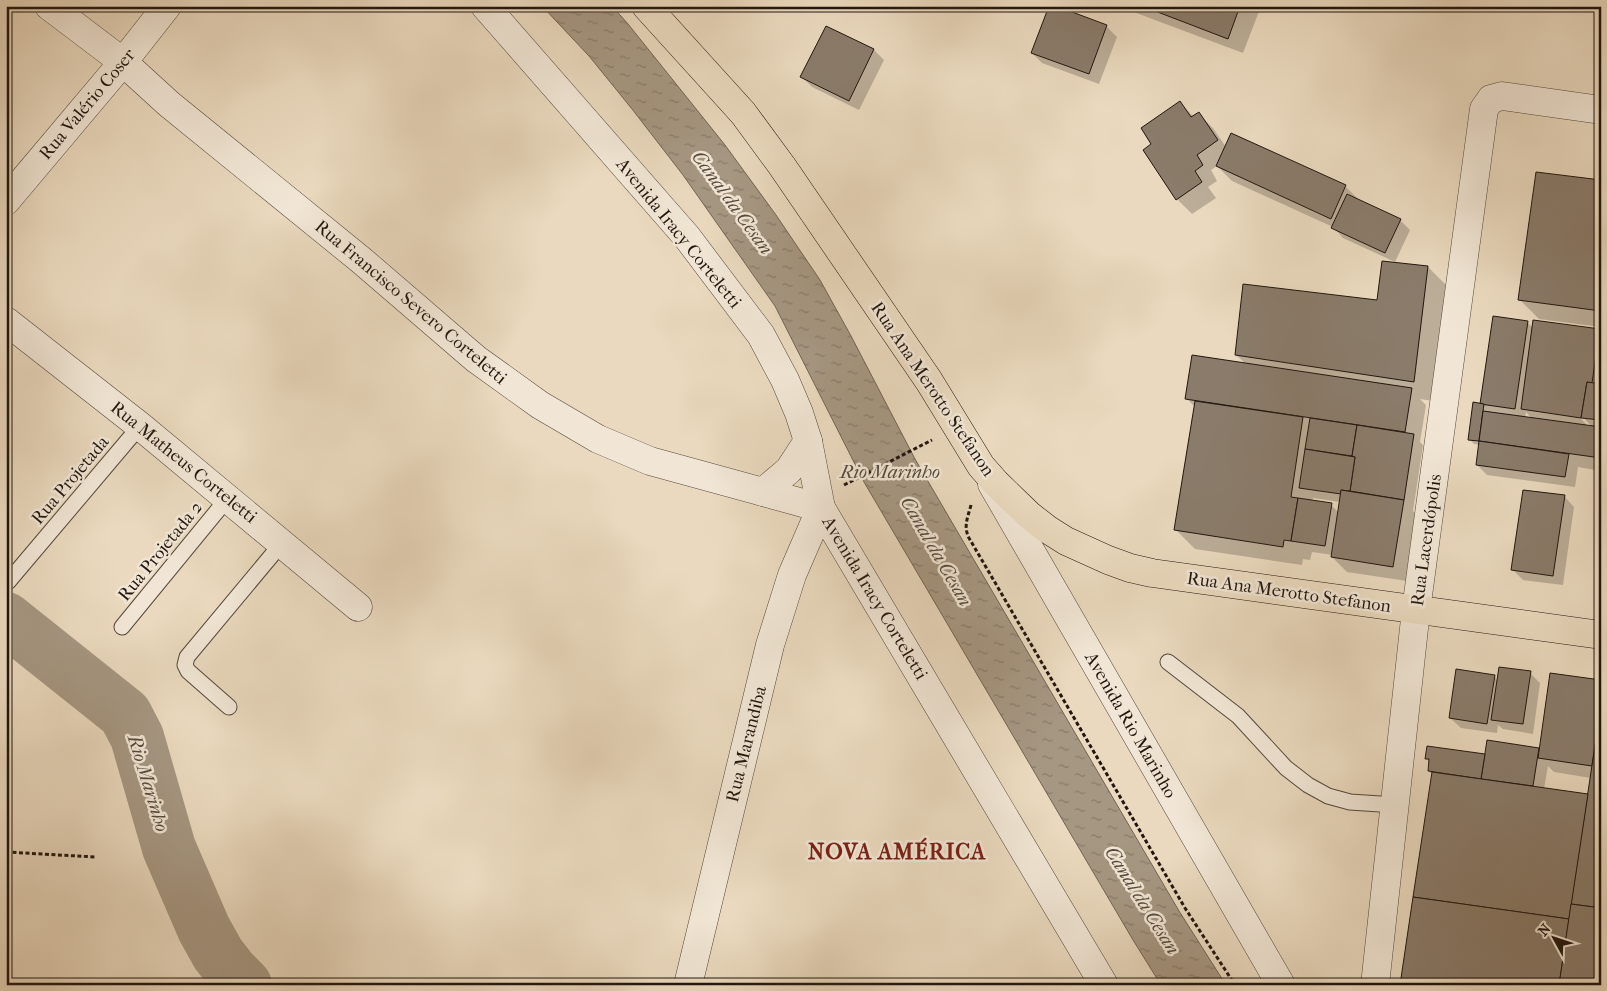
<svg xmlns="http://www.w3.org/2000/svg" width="1607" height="991" viewBox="0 0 1607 991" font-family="'IM FELL French Canon',serif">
<defs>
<pattern id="water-ripples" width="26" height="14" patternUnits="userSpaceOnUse" patternTransform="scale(1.25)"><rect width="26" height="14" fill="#a69782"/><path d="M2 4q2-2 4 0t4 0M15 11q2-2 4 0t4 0" fill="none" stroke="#877a69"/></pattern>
</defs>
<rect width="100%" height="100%" fill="#ead9be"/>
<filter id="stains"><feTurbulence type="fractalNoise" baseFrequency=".004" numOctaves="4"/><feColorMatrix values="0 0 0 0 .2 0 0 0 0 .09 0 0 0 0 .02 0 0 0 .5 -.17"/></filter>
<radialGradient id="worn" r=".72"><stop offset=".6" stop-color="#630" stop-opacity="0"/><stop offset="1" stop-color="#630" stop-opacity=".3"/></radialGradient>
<path fill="url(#water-ripples)" stroke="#716354" d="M 542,6 L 612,6 L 628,24 L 725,145 L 776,215 L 820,280 L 851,336 L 915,459 L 1179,911 L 1226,985 L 1161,985 L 1133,940 L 864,482 L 775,306 L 683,175 L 632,109 L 589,56 Z"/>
<g fill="#0003" fill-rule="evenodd">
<path d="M 1053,6 L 1107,27 L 1117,37 L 1099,84 L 1042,63 L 1032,53 Z"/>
<path d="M 1127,6 L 1261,6 L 1243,53 L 1131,11 Z"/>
<path d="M 826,27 L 874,50 L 884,60 L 859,110 L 812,87 L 802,77 Z"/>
<path d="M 1180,103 L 1194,117 L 1199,114 L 1213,128 L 1226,147 L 1345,186 L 1360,201 L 1400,220 L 1410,230 L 1395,262 L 1343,238 L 1333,227 L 1232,181 L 1217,166 L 1211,170 L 1217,181 L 1208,187 L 1216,198 L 1192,214 L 1177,199 L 1153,144 Z"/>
<path d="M 1601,182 L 1601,327 L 1539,319 L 1519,299 Z"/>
<path d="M 1383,262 L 1428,267 L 1447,286 L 1433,401 L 1420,399 L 1426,405 L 1420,442 L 1423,445 L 1413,511 L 1418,516 L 1407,581 L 1347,572 L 1332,557 L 1333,555 L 1312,552 L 1310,560 L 1303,559 L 1302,565 L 1195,549 L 1176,530 L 1195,407 L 1187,399 L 1246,364 L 1236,355 L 1378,301 ZM 1313,498 L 1341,502 L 1339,513 L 1331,505 L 1312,502 Z"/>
<path d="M 1527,322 L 1533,328 L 1599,330 L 1601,332 L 1601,471 L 1578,467 L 1575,487 L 1487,475 L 1477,465 L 1480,445 L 1474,444 L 1469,439 L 1481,405 ZM 1526,412 L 1532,419 L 1525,418 ZM 1578,416 L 1582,416 L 1594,429 L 1593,431 Z"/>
<path d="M 1564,496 L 1574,507 L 1563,585 L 1523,580 L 1513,570 Z"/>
<path d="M 1530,673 L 1540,683 L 1533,734 L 1503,729 L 1498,725 L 1497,733 L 1461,728 L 1450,718 L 1494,676 L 1498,681 Z"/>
<path d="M 1601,682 L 1601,985 L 1429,771 L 1430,762 L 1426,758 L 1486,755 L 1488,742 L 1540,749 ZM 1548,766 L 1554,772 L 1591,778 L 1589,796 L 1544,789 Z"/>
</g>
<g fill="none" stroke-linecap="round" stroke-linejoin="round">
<path stroke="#a69782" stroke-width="54" d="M 6,619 L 125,714 L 137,737 L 169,848 L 204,929 L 218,954 L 232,972 L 245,985"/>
</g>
<g fill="#8a7b6a" stroke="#21160f">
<path d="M 1049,6 L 1056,6 L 1107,25 L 1089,74 L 1031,53 Z"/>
<path d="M 1142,6 L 1240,6 L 1228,39 Z"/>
<path d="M 826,26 L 874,49 L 849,101 L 800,77 Z"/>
<path d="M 1180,101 L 1191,117 L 1199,112 L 1218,140 L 1197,155 L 1203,165 L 1195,171 L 1202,182 L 1176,200 L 1143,150 L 1151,144 L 1141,128 Z"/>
<path d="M 1231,133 L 1346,185 L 1331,219 L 1216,166 Z"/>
<path d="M 1536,172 L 1601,180 L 1601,311 L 1518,300 Z"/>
<path d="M 1347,194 L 1401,219 L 1385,253 L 1331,228 Z"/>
<path d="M 1382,261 L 1428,266 L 1414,382 L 1235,355 L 1243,284 L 1377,300 Z"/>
<path d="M 1493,316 L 1528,321 L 1515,409 L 1480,404 Z"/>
<path d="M 1533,320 L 1600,329 L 1592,383 L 1587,382 L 1581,418 L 1521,409 Z"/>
<path d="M 1192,355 L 1412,388 L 1405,432 L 1185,399 Z"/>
<path d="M 1587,382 L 1601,384 L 1601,420 L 1581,418 Z"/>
<path d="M 1195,401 L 1303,417 L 1291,497 L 1298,498 L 1291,541 L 1284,540 L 1283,547 L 1174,530 Z"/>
<path d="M 1473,402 L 1484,404 L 1479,441 L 1468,440 Z"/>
<path d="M 1483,411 L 1601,427 L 1601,458 L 1479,441 Z"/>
<path d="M 1310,418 L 1357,425 L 1352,456 L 1305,449 Z"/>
<path d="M 1357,425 L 1414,434 L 1404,500 L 1350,491 L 1355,457 L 1352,456 Z"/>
<path d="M 1479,441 L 1569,454 L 1565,477 L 1476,465 Z"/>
<path d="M 1305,449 L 1355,457 L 1350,491 L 1341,490 L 1341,494 L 1299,488 Z"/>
<path d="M 1341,490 L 1404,500 L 1393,567 L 1331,557 Z"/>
<path d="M 1523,490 L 1565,495 L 1553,576 L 1511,570 Z"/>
<path d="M 1298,498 L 1332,503 L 1325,546 L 1291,541 Z"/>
<path d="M 1499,667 L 1531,671 L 1523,724 L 1491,720 Z"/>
<path d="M 1456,669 L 1495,675 L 1487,724 L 1449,718 Z"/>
<path d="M 1550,673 L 1601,680 L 1601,706 L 1592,766 L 1538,758 Z"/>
<path d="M 1601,706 L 1601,908 L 1571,904 Z"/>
<path d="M 1487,740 L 1539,748 L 1533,786 L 1481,779 Z"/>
<path d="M 1427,746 L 1485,754 L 1481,779 L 1428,771 L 1429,759 L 1425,759 Z"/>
<path d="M 1432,772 L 1588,794 L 1569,919 L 1413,897 Z"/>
<path d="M 1413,897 L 1569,919 L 1559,985 L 1400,985 Z"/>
<path d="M 1571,904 L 1601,908 L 1601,985 L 1559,985 Z"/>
</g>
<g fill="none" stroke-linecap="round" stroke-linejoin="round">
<g stroke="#53473b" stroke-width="17">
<g id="service">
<path d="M 8,582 L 140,426"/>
<path d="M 122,627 L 227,499"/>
<path d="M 1168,662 L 1238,716 L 1286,768 L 1308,785 L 1328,796 L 1350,802 L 1395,805"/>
<path d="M 229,707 L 188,671 L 185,665 L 187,657 L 282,543"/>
</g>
</g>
<g stroke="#53473b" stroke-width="29">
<g id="minor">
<path d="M 49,6 L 123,62"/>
<path d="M 6,321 L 140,426 L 358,607"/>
<path d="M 1416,610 L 1484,109 L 1491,99 L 1502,96 L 1601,110"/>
<path d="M 688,985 L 770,645 L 792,575 L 821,508"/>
</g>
</g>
<g stroke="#53473b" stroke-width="29">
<g id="tertiary">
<path d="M 485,6 L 687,237 L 761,335 L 785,380 L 799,413 L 808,441 L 821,508 L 1104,985"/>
<path d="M 123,62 L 169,104 L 361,260 L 476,359 L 540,405 L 598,439 L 650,461 L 821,508"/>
<path d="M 6,201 L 123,62 L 167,6"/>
<path d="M 992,484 L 1281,985"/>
<path d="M 763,492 L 789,470 L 808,441"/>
<path d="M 1375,985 L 1416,610"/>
</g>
</g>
<g stroke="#21160f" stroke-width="29">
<path id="primary" d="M 646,6 L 743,113 L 782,166 L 929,381 L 981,466 L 996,483 L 1029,515 L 1047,529 L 1066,541 L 1108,560 L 1130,568 L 1152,573 L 1601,635"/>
</g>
<g stroke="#21160f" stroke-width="3" stroke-dasharray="4 2.5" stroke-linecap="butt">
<path d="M 844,485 L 932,440"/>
<path d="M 971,505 C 968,517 963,526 969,538 L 1185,908 L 1235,985"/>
<path d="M 6,852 L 95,857"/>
</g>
<use href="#service" stroke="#f1e6d5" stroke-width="15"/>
<use href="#minor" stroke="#f1e6d5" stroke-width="28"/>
<use href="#tertiary" stroke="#f1e6d5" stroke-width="28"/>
<use href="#primary" stroke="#ead9be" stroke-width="28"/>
</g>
<g text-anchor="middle" stroke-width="5" stroke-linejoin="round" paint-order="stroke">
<g font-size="18" fill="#21160f" stroke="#f1e6d5">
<text transform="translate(87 104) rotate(-50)" y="6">Rua Valério Coser</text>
<text transform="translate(679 233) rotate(51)" y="6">Avenida Iracy Corteletti</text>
<text transform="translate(411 302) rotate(40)" y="6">Rua Francisco Severo Corteletti</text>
<text transform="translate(933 389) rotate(56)" y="6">Rua Ana Merotto Stefanon</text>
<text transform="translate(184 462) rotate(39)" y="6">Rua Matheus Corteletti</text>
<text transform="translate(70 480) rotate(-50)" y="6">Rua Projetada</text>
<text transform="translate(1426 540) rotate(-82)" y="6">Rua Lacerdópolis</text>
<text transform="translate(160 551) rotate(-51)" y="6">Rua Projetada 2</text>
<text transform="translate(1289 592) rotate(8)" y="6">Rua Ana Merotto Stefanon</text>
<text transform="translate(875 598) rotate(59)" y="6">Avenida Iracy Corteletti</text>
<text transform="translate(1131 725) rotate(60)" y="6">Avenida Rio Marinho</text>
<text transform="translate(746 744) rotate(-76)" y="6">Rua Marandiba</text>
</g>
<g font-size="19" font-style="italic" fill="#564a3d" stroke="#f1e6d5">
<text transform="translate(733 202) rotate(54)" y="7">Canal da Cesan</text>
<text x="890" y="478">Rio Marinho</text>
<text transform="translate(937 551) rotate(60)" y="7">Canal da Cesan</text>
<text transform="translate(149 783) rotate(73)" y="7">Rio Marinho</text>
<text transform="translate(1143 900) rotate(58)" y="7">Canal da Cesan</text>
</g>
<g font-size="22" font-weight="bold" letter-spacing="1" fill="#7a1f14" stroke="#f1e6d5">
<text x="897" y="859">NOVA AMÉRICA</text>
</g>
</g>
<rect width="1607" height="991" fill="none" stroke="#ead9be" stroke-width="25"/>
<rect x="8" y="8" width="1592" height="976" fill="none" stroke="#21160f" stroke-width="2.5"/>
<rect x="12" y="12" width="1582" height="966" fill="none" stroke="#21160f"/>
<g transform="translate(1554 938) rotate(310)" stroke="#f1e6d5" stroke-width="4" paint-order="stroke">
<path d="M0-4L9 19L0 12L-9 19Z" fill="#21160f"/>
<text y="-8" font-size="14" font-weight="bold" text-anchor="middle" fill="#21160f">N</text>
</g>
<rect width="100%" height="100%" filter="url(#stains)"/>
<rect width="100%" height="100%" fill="url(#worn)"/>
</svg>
